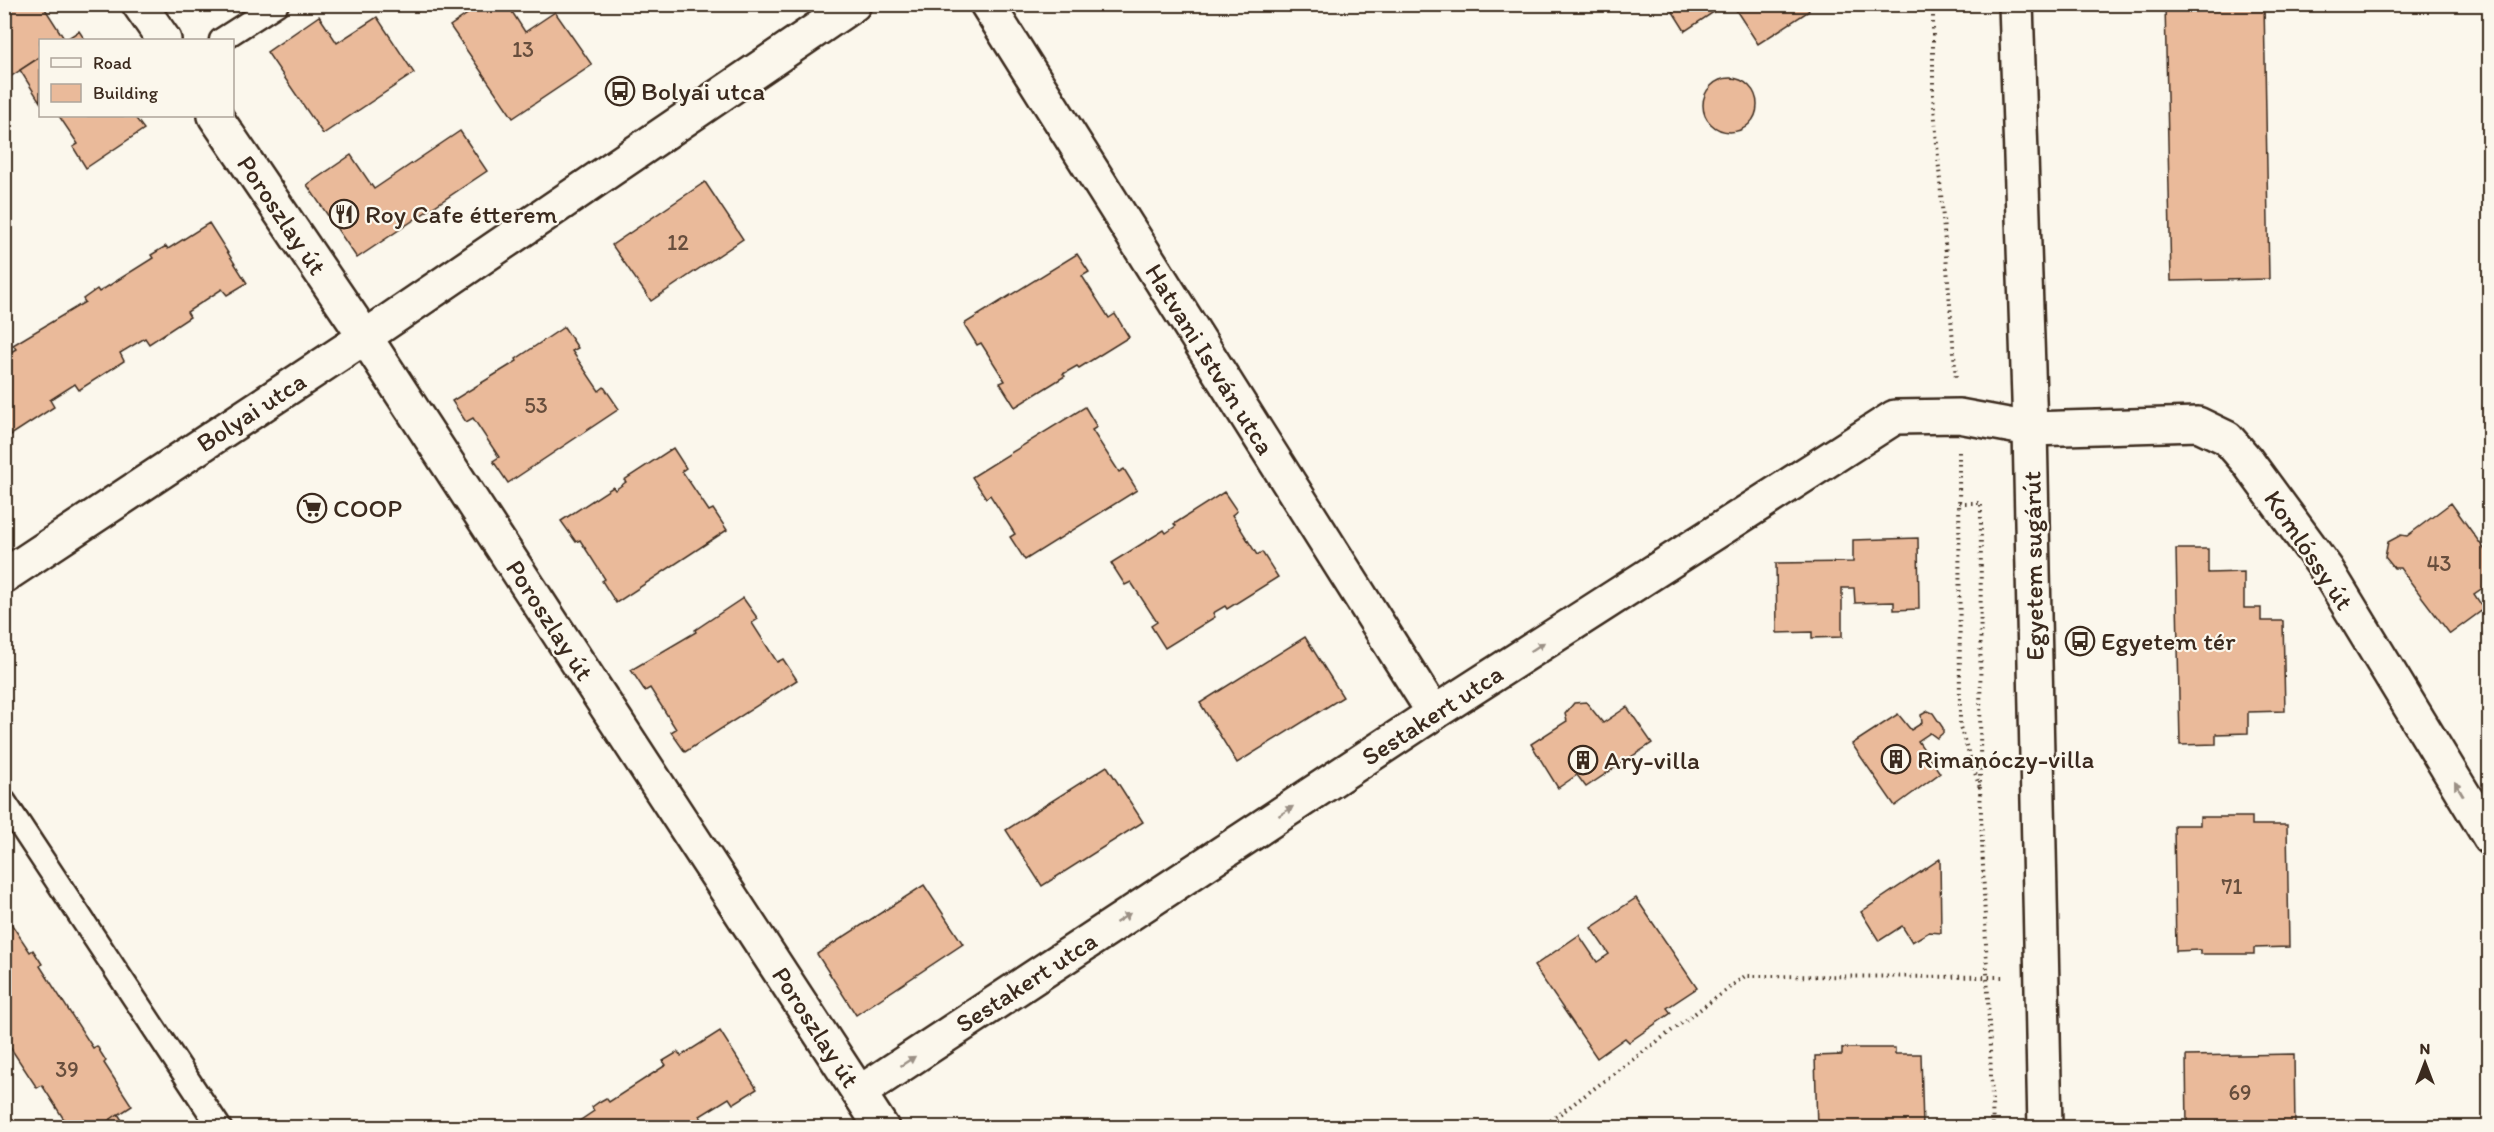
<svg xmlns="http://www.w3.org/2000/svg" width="2494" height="1132" viewBox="0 0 2494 1132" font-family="Itim,sans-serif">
<rect width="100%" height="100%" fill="#fbf7ec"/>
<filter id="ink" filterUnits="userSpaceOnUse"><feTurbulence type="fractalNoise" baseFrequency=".0167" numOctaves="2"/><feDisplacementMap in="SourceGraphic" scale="12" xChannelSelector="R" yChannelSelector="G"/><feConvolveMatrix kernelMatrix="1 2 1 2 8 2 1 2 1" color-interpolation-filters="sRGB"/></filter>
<g filter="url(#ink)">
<g fill="#eaba9a" stroke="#3b2a1e" stroke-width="1.5">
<path d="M 4,4 L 42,4 L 65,40 L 40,40 L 40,57 L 7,79 L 4,74 Z"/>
<path d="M 482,4 L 507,4 L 525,32 L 555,12 L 592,65 L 513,118 L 450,26 Z"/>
<path d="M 1668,4 L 1726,4 L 1685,31 Z"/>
<path d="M 1732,4 L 1805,4 L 1809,11 L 1758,44 Z"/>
<path d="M 2165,4 L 2264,4 L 2269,279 L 2171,281 Z"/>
<path d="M 319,16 L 337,43 L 377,17 L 414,73 L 323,134 L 267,52 Z"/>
<path d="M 79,31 L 85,40 L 65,40 Z"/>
<path d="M 40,57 L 40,102 L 20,70 Z"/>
<circle cx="1730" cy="105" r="27"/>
<path d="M 59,116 L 134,116 L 144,129 L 86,168 L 73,147 L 78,144 Z"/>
<path d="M 460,131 L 487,171 L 357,258 L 307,185 L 351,155 L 374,189 Z"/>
<path d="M 705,182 L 743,239 L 651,301 L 612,245 Z"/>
<path d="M 209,223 L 247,283 L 227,295 L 222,289 L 187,312 L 190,317 L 149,344 L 145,338 L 120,353 L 124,361 L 79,390 L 75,384 L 50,400 L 54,407 L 11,435 L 6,429 L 4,430 L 4,356 L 16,349 L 13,345 L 85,302 L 83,299 L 97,289 L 99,292 L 153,258 L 151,255 L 166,246 L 168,249 Z"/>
<path d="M 1077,254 L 1089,272 L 1082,276 L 1109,318 L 1115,314 L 1129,337 L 1079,368 L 1077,366 L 1063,374 L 1065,376 L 1015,407 L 1000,383 L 1005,381 L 981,343 L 977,345 L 964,324 Z"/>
<path d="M 564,327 L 578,348 L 572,351 L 599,391 L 604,387 L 619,409 L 508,483 L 493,461 L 499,457 L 473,418 L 466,422 L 452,401 L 517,361 L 516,359 Z"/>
<path d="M 1085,407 L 1097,427 L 1092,430 L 1119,472 L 1124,469 L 1137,490 L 1025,560 L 1010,537 L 1015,534 L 990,495 L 986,498 L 972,477 Z"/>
<path d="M 673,448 L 686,468 L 682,471 L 709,511 L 713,509 L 727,530 L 616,603 L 602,581 L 605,579 L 580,540 L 576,542 L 561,521 L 613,487 L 615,490 L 626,482 L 624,480 Z"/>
<path d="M 1224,492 L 1237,511 L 1232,515 L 1257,555 L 1262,552 L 1278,577 L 1227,609 L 1225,606 L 1213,613 L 1215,617 L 1165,648 L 1151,626 L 1157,622 L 1131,582 L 1125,585 L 1111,563 L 1164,530 L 1166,533 L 1176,526 L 1174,524 Z"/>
<path d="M 2451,503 L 2490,557 L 2490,583 L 2474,594 L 2484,609 L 2450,634 L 2400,568 L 2394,568 L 2385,557 L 2388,542 L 2401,535 L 2407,536 Z"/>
<path d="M 1918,538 L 1919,609 L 1894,610 L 1894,602 L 1855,603 L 1854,588 L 1842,588 L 1842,637 L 1812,638 L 1812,632 L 1777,633 L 1776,563 L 1853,562 L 1853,540 Z"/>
<path d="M 2176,549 L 2208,549 L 2208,573 L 2244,572 L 2244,608 L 2261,608 L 2261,621 L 2283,621 L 2285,711 L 2248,712 L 2248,733 L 2216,734 L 2216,744 L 2180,745 Z"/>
<path d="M 743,598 L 758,619 L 752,623 L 777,662 L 783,659 L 797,680 L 685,752 L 671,732 L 676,729 L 650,688 L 645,691 L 631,670 L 696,632 L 695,630 Z"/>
<path d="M 1305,637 L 1343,697 L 1237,763 L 1200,703 Z"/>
<path d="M 1586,702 L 1603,723 L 1627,707 L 1652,743 L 1586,787 L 1577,775 L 1558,788 L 1531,744 L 1567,721 L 1565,714 L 1574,703 Z"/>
<path d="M 1928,711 L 1933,713 L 1943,728 L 1943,733 L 1937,738 L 1930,733 L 1918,741 L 1940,773 L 1895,806 L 1852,744 L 1898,714 L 1911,730 L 1922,723 L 1921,715 Z"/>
<path d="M 1107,766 L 1143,822 L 1042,886 L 1006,830 Z"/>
<path d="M 2200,817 L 2252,817 L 2252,825 L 2287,825 L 2289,947 L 2254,948 L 2254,954 L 2200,954 L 2200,950 L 2176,951 L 2174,825 L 2200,825 Z"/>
<path d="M 1940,859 L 1941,933 L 1929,932 L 1912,942 L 1902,926 L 1879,941 L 1861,912 Z"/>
<path d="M 924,885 L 963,944 L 856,1015 L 817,954 Z"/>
<path d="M 1636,898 L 1697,988 L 1667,1008 L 1671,1013 L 1629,1042 L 1625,1038 L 1597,1058 L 1534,966 L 1579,935 L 1597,962 L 1609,954 L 1591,928 Z"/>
<path d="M 4,913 L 30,952 L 33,950 L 42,964 L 40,966 L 93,1048 L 97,1046 L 101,1053 L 106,1061 L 104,1063 L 132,1106 L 98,1128 L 62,1128 L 60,1124 L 65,1121 L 42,1085 L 37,1088 L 4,1038 Z"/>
<path d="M 720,1031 L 757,1089 L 733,1104 L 729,1098 L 700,1116 L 704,1123 L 696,1128 L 569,1128 L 594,1111 L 592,1107 L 599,1102 L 606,1098 L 609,1102 L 666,1065 L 663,1061 L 678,1052 L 681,1056 Z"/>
<path d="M 1842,1048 L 1895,1048 L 1895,1054 L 1921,1054 L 1923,1128 L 1817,1128 L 1815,1056 L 1842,1055 Z"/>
<path d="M 2294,1054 L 2295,1128 L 2187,1128 L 2186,1056 Z"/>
<path d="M 118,1114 L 127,1128 L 98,1128 Z"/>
</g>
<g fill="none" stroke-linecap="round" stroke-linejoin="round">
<g stroke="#3b2a1e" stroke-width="27">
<g id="service">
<path d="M 221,40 L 277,4"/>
<path d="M 4,801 L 220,1128"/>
</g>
</g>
<g stroke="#3b2a1e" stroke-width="38">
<g id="minor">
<path d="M 139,4 L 164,40"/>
<path d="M 987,4 L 1434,713"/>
<path d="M 215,116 L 365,337 L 882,1128"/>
<path d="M 4,576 L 365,337 L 854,4"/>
<path d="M 859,1093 L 1434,713 L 1895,417 L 1959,416 L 2030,429 L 2198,424 L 2227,438 L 2247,461 L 2327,570 L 2490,838"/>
</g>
</g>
<g stroke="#3b2a1e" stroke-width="38">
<path id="tertiary" d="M 2016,4 L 2030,429 L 2045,1128"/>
</g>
<g stroke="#3b2a1e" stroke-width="4" stroke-dasharray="1.5 4.5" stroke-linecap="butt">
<path d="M 1933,4 L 1933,95 L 1956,379"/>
<path d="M 1959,452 L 1960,727 L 1980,788"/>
<path d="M 1959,503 L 1981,503 L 1980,788 L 1993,1128"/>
<path d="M 1541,1128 L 1745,976 L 2006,977"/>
</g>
<use href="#service" stroke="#fbf7ec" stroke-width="22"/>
<use href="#minor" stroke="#fbf7ec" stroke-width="33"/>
<use href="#tertiary" stroke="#fbf7ec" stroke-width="33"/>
</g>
<defs><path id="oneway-solid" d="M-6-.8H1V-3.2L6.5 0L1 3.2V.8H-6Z" transform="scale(1.5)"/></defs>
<g fill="#9b9085">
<use href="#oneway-solid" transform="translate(1537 647) rotate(-33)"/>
<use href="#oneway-solid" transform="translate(2459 789) rotate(-121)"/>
<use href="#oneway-solid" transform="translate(1286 811) rotate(-33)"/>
<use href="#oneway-solid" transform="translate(1123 918) rotate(-33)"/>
<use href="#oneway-solid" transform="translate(908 1061) rotate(-33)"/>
</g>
</g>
<defs>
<g id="bus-ring" transform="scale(1.5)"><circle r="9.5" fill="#fbf7ec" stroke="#3b2a1e" stroke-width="1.5"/><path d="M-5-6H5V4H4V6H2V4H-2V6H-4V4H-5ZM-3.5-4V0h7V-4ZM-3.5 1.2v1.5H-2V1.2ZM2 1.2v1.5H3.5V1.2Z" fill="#3b2a1e"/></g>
<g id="restaurant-ring" transform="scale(1.5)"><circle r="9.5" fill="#fbf7ec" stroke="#3b2a1e" stroke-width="1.5"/><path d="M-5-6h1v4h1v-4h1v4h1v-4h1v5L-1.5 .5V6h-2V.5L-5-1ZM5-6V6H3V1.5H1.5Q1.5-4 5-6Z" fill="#3b2a1e"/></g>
<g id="supermarket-ring" transform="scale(1.5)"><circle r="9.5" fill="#fbf7ec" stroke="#3b2a1e" stroke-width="1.5"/><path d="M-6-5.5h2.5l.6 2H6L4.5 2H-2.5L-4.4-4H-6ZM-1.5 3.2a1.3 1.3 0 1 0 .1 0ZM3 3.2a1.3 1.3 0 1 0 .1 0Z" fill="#3b2a1e"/></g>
<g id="building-ring" transform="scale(1.5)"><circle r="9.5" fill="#fbf7ec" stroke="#3b2a1e" stroke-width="1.5"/><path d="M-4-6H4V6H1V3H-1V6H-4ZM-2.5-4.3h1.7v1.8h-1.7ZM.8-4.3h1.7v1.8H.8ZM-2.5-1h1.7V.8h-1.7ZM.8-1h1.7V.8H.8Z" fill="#3b2a1e"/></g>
</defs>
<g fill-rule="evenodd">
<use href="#bus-ring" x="620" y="91"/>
<use href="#restaurant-ring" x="344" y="214"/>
<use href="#supermarket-ring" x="312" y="508"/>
<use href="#bus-ring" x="2080" y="641"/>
<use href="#building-ring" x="1896" y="759"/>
<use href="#building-ring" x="1583" y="760"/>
</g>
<g text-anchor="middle" stroke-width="4.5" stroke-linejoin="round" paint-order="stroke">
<g font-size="22" fill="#674e3d">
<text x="523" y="57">13</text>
<text x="678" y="250">12</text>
<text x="536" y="413">53</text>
<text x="2439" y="571">43</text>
<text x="2232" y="894">71</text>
<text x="67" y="1077">39</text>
<text x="2240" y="1100">69</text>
</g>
<g font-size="26" fill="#3b2a1e" stroke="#fbf7ec" text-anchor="start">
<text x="641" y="100">Bolyai utca</text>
<text x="365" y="223">Roy Cafe étterem</text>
<text x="333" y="517">COOP</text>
<text x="2101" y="650">Egyetem tér</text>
<text x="1917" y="768">Rimanóczy-villa</text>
<text x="1604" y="769">Ary-villa</text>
</g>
<g font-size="26" fill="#3b2a1e" stroke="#fbf7ec">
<text transform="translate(282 215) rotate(56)" y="9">Poroszlay út</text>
<text transform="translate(1210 359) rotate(58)" y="9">Hatvani István utca</text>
<text transform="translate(251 412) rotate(-33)" y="9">Bolyai utca</text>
<text transform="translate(2309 550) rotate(56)" y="9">Komlóssy út</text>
<text transform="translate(2033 566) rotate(-91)" y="9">Egyetem sugárút</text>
<text transform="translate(550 620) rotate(57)" y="9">Poroszlay út</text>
<text transform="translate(1432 715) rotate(-33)" y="9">Sestakert utca</text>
<text transform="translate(1026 982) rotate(-33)" y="9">Sestakert utca</text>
<text transform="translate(816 1027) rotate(57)" y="9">Poroszlay út</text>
</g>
</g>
<rect width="2494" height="1132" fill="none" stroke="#fbf7ec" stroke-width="24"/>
<rect x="12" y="12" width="2470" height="1108" fill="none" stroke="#3b2a1e" stroke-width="2" filter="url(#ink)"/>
<rect x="39" y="39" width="195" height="78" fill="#fbf7ec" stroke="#aea59a" stroke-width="1.5"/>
<rect x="51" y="58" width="30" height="9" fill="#fbf7ec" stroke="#aea59a" stroke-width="1.5"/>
<text x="93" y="69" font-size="18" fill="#3b2a1e">Road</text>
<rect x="51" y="84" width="30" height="18" fill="#eaba9a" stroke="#aea59a" stroke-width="1.5"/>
<text x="93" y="99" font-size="18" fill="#3b2a1e">Building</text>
<g transform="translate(2425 1063)" stroke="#fbf7ec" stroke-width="4.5" paint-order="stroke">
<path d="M0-4.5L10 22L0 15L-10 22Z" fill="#3b2a1e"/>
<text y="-9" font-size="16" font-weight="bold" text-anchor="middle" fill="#3b2a1e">N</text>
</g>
</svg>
